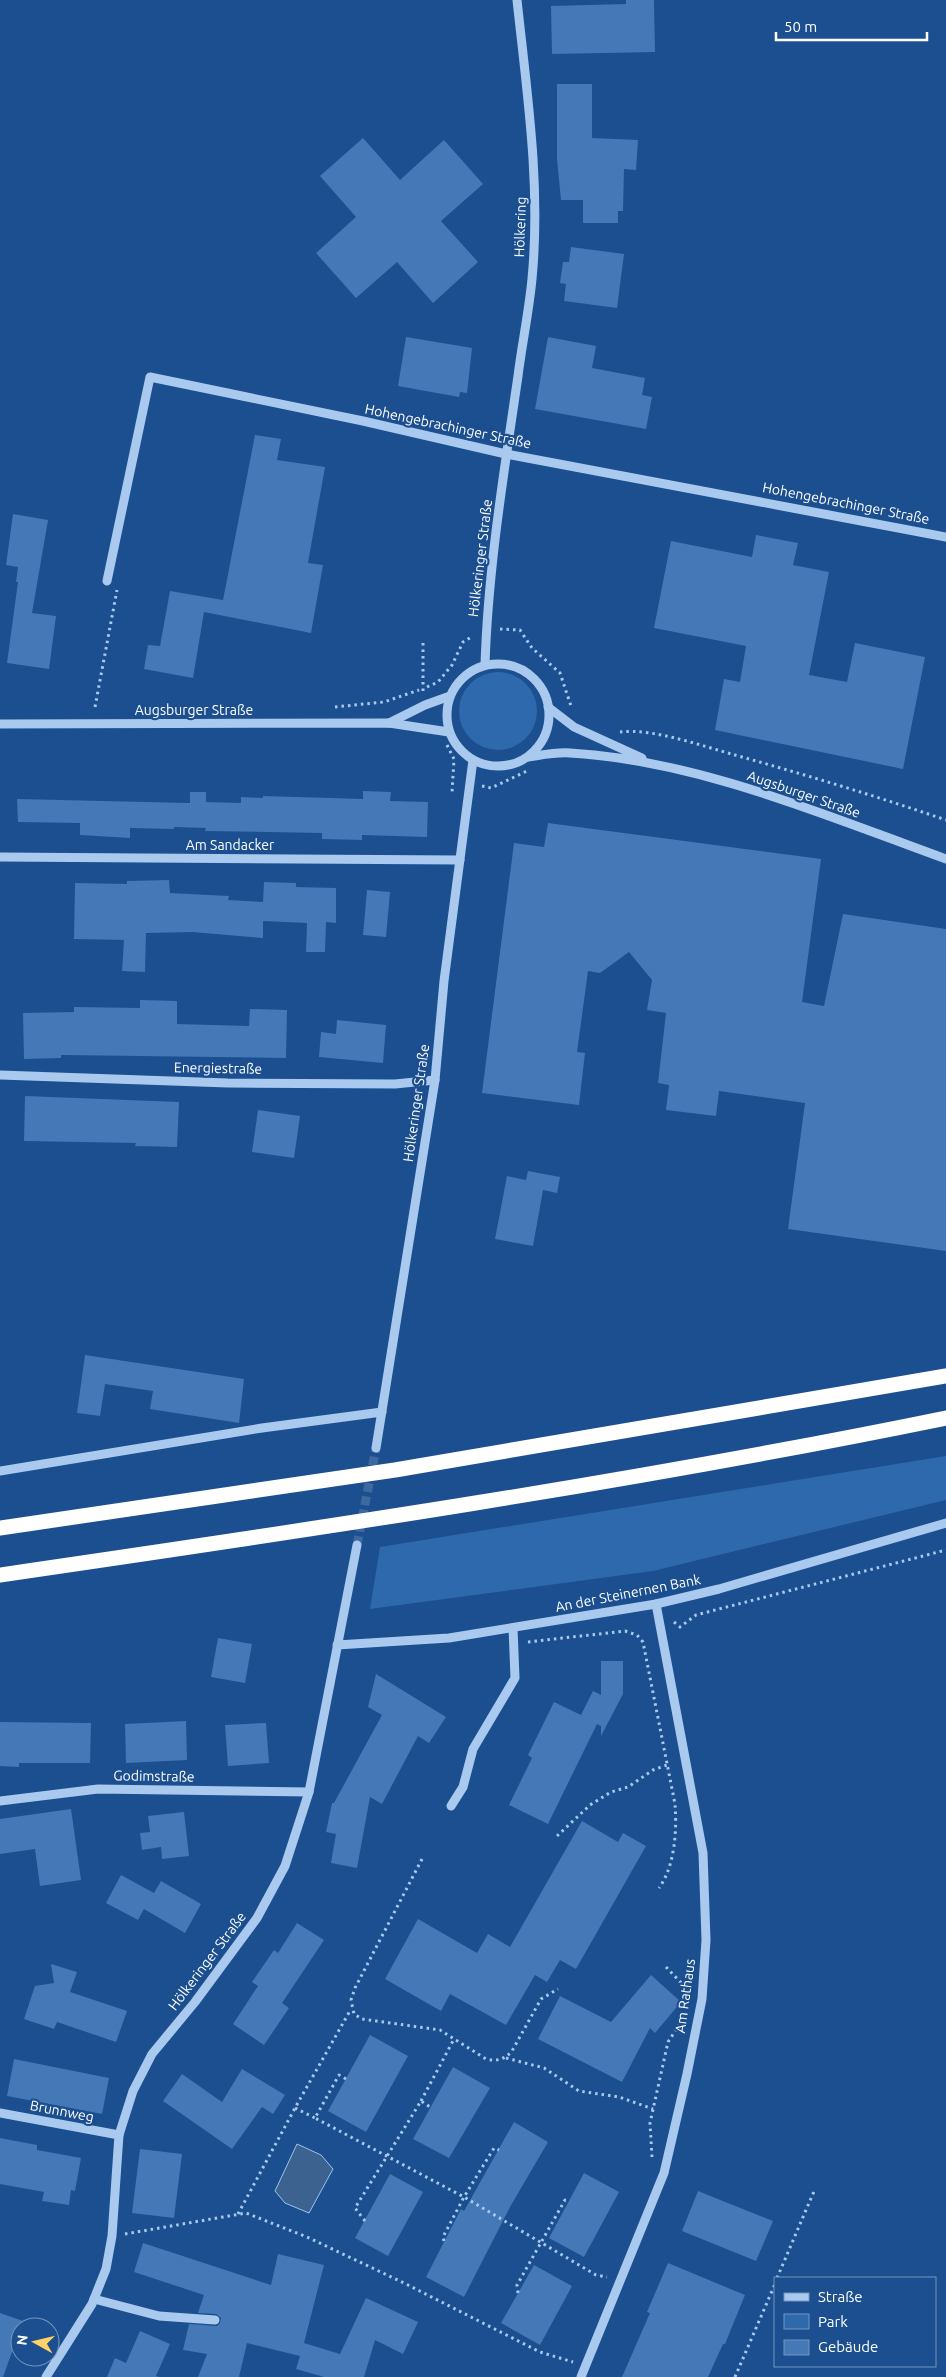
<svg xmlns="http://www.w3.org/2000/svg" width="946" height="2377" viewBox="0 0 946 2377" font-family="Ubuntu,sans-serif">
<rect width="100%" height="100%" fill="#1b4f8f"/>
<g fill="#2e69ad">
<circle cx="498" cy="711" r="39"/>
<path d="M 946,1456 L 946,1500 L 653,1571 L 370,1609 L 380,1547 Z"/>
</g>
<path fill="#3c6290" stroke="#9cc4f0" d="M 297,2144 L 321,2155 L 333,2169 L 309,2213 L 285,2203 L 275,2191 Z"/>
<g fill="#4478b7">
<path d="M 626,0 L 654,0 L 655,52 L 552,54 L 551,6 L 626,4 Z"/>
<path d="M 557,84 L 592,84 L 592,138 L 638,140 L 636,170 L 624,169 L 623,211 L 618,211 L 618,223 L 583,223 L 583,200 L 561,200 L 557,159 Z"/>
<path d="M 363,138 L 400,180 L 444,140 L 483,184 L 441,221 L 478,262 L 433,303 L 397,262 L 356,298 L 316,253 L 356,217 L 320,176 Z"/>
<path d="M 571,247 L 624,254 L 617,308 L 564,301 L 566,284 L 560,283 L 563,262 L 569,262 Z"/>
<path d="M 406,337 L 472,348 L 467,393 L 460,392 L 459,397 L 398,386 Z"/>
<path d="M 548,337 L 596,346 L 592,368 L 645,378 L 642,395 L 652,397 L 646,429 L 535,409 Z"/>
<path d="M 255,435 L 281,439 L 277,460 L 325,467 L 308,563 L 323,565 L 311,633 L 204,612 L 193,678 L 144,669 L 148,645 L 160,646 L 170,591 L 223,600 Z"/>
<path d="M 13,514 L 48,520 L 32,613 L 56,616 L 49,669 L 7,663 L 18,582 L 16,582 L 18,567 L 6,565 Z"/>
<path d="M 756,535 L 798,543 L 793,565 L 829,572 L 809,675 L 847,682 L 855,643 L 925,657 L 903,769 L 715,730 L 724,679 L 740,682 L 746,646 L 654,628 L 671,541 L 752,557 Z"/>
<path d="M 363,791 L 391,792 L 390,801 L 428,802 L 427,837 L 362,835 L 362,840 L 322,839 L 322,833 L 205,831 L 206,828 L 174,827 L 174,829 L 130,828 L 130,838 L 80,835 L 80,823 L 18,822 L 17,799 L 190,803 L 190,792 L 206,792 L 206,802 L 241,803 L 241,797 L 263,798 L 263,796 L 363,799 Z"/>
<path d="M 548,823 L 821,859 L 802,1002 L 824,1006 L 843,914 L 946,929 L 946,1251 L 788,1229 L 805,1103 L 719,1091 L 716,1116 L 666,1110 L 669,1085 L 658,1083 L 666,1013 L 647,1010 L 652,980 L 629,952 L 600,973 L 588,971 L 577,1052 L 585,1053 L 579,1105 L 482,1093 L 514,843 L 544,847 Z"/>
<path d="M 169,880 L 170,893 L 229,896 L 228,900 L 263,902 L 264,882 L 296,883 L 296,887 L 336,888 L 336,923 L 326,922 L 325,952 L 306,952 L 307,923 L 263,921 L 263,938 L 193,932 L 146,933 L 145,972 L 122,971 L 124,940 L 74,939 L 75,883 L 127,884 L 127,881 Z"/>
<path d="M 367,890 L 390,892 L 386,937 L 363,935 Z"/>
<path d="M 140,1000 L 177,1001 L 177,1024 L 249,1026 L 250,1009 L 287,1010 L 286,1058 L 61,1055 L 61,1058 L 24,1059 L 23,1013 L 74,1012 L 74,1007 L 140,1008 Z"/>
<path d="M 337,1020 L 386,1025 L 383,1063 L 319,1057 L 321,1032 L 336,1034 Z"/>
<path d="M 25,1096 L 179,1102 L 177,1147 L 135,1146 L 136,1143 L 24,1141 Z"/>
<path d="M 258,1110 L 300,1116 L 294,1158 L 252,1152 Z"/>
<path d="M 528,1171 L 560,1177 L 557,1193 L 543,1190 L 533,1246 L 495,1239 L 507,1176 L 526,1180 Z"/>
<path d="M 85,1355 L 244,1379 L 239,1423 L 150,1409 L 153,1391 L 105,1384 L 100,1416 L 77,1413 Z"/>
<path d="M 218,1638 L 252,1644 L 245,1683 L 211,1677 Z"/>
<path d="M 601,1661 L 623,1661 L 623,1694 L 601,1736 L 601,1726 L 597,1724 L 548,1824 L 509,1805 L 532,1758 L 528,1755 L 554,1702 L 581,1715 L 593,1691 L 601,1695 Z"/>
<path d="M 376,1674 L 446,1717 L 429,1743 L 418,1736 L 382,1804 L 370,1797 L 357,1868 L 331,1863 L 336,1834 L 326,1832 L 332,1803 L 334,1803 L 382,1715 L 368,1707 Z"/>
<path d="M 186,1721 L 187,1760 L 126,1763 L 125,1724 Z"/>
<path d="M 0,1722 L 91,1723 L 90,1763 L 19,1763 L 19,1767 L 0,1766 Z"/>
<path d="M 266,1723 L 269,1763 L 228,1766 L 225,1725 Z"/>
<path d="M 71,1809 L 81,1880 L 40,1886 L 35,1849 L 0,1854 L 0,1819 Z"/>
<path d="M 184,1812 L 189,1856 L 162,1859 L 161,1847 L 142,1850 L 140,1833 L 150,1832 L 148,1816 Z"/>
<path d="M 582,1821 L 618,1842 L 623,1833 L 646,1846 L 576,1969 L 560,1960 L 547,1982 L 535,1975 L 506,2025 L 450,1994 L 441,2011 L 385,1979 L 418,1919 L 477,1953 L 488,1934 L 510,1947 Z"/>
<path d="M 121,1875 L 154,1893 L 161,1881 L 201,1904 L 185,1933 L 144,1909 L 138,1920 L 106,1903 Z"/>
<path d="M 297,1923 L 324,1940 L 282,2003 L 289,2008 L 264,2045 L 233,2024 L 258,1986 L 252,1982 L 274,1950 L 278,1953 Z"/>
<path d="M 51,1964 L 77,1972 L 70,1992 L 127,2011 L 116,2042 L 57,2022 L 54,2029 L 24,2019 L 35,1986 L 54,1983 Z"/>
<path d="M 651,1975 L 681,2002 L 655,2033 L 650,2028 L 622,2082 L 538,2039 L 560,1996 L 611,2022 Z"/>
<path d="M 370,2035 L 408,2056 L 366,2132 L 328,2111 Z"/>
<path d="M 14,2059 L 109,2078 L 102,2114 L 7,2096 Z"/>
<path d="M 453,2067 L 490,2088 L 449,2158 L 413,2139 Z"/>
<path d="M 242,2069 L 285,2095 L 273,2114 L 262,2107 L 232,2149 L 163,2101 L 182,2074 L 222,2102 Z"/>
<path d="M 514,2122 L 548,2142 L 510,2207 L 464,2297 L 426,2277 L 461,2209 L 464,2211 Z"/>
<path d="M 0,2138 L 37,2145 L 37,2150 L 81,2158 L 75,2191 L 71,2190 L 69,2205 L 42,2201 L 44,2192 L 0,2184 Z"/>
<path d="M 140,2149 L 182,2154 L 174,2218 L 132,2213 Z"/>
<path d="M 584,2173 L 619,2192 L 584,2257 L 549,2238 Z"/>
<path d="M 390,2174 L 423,2192 L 388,2256 L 355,2238 Z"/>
<path d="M 698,2191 L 773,2221 L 756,2261 L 682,2231 Z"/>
<path d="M 143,2243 L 271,2285 L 278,2254 L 324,2265 L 304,2343 L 340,2354 L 366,2298 L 418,2322 L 403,2354 L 375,2340 L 364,2377 L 324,2377 L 296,2369 L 300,2356 L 247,2343 L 239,2377 L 198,2377 L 207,2354 L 183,2350 L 189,2324 L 217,2326 L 220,2323 L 221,2318 L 216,2314 L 198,2313 L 204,2295 L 134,2272 Z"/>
<path d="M 668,2263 L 745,2295 L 725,2344 L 723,2344 L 708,2377 L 622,2377 L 650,2313 L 647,2312 Z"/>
<path d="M 534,2265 L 572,2286 L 540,2345 L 501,2323 Z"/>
<path d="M 0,2313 L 23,2321 L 3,2377 L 0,2377 Z"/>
<path d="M 140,2331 L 170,2344 L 156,2376 L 159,2377 L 107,2377 L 115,2358 L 126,2363 Z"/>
</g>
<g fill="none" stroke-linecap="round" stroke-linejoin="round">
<path stroke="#3d69a0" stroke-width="9" stroke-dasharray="9 4.5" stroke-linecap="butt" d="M 357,1545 L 376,1448"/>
<g stroke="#a9c9ee" stroke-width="3" stroke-dasharray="2.5 4" stroke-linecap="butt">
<path d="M 500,629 L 520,630 L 532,648 L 560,673 L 571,706"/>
<path d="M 423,643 L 423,691"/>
<path d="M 427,687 L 438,682 L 452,665 L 463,642 L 473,636"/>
<path d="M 95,707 L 117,590"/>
<path d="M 335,707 L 384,702 L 419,690"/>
<path d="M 620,732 C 653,728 702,746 735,755 C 806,775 876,796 946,820"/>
<path d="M 447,745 L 454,759 L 452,792"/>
<path d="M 482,786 L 491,788 L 527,771"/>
<path d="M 674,1622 L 680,1627 L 696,1615 L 946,1550"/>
<path d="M 528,1642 L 625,1631 L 637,1635 L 643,1642 L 675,1804 C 677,1830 675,1866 659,1888"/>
<path d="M 557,1836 L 590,1805 L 611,1792 L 628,1787 L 653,1770 L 667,1765"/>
<path d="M 422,1859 L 355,1988 L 351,2000 L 354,2014 L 362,2019 L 440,2030 L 486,2059 C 497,2062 505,2059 512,2051 L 541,1999 L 558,1989"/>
<path d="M 666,1967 L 688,1990"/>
<path d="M 506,2058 L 544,2068 L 579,2091 L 619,2097 L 653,2109"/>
<path d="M 346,2079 L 339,2075 L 315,2118 L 464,2197 L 596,2275 L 607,2277"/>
<path d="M 421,2101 L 454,2039"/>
<path d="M 295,2108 L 315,2118"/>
<path d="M 652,2157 L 650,2123 L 668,2042 L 681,2022"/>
<path d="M 238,2214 L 295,2108 L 351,2009"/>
<path d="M 365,2221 L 355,2208 L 421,2101 L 430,2107"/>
<path d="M 125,2234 L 246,2213 L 307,2237 L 404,2283 L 540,2352 L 573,2362"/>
<path d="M 444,2241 L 443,2237 L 464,2197 L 494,2148 L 499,2150"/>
<path d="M 777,2278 L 815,2189"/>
<path d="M 518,2293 L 517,2285 L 565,2200 L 569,2201"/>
<path d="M 735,2377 L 775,2284"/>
</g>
<g stroke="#a9c9ee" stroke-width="9">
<path d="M 107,581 L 150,377 L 363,421 L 506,454 L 946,537"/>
<circle cx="498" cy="715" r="51"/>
<path d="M 485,665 C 488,569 504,472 518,376 C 522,344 529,311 532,279 C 541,185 527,93 517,0"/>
<path d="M 548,707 L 574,727 L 642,758"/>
<path d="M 389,723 L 425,705 L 450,696"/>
<path d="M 0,724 L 389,723 L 449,732"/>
<path d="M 528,757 C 542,755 556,752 570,753 C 697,760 827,816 946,859"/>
<path d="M 0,857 L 460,860"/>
<path d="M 0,1075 L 228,1083 L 395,1084 L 435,1080"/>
<path d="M 376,1448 L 435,1080 L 444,981 L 473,760"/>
<path d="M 0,1471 L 262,1428 L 382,1412"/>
<path d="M 337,1645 L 449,1638 L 656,1604 L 719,1589 L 946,1523"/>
<path d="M 0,1801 L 98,1789 L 309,1792"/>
<path d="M 451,1806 L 463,1787 L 473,1749 L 515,1678 L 513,1628"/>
<path d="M 0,2113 L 119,2135"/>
<path d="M 94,2299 L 159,2316 L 215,2320"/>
<path d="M 46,2377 L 92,2304 L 106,2269 L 112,2236 L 119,2135 L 133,2091 L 152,2054 L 195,2002 L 257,1918 L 285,1866 L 309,1792 L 357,1545"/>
<path d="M 581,2377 L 664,2173 L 687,2074 L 702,1999 L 706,1940 L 703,1853 L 656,1604"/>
</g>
<g stroke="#fff" stroke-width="15">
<path d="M 0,1528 L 395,1470 L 946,1376"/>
<path d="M 0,1575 C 316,1529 633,1482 946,1418"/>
</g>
</g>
<g text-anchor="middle" stroke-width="4.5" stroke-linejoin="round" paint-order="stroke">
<g font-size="14" fill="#fff" stroke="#1b4f8f">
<text transform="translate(520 227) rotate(-88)" y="5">Hölkering</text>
<text transform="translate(448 426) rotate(12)" y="5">Hohengebrachinger Straße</text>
<text transform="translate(846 503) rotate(11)" y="5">Hohengebrachinger Straße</text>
<text transform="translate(480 558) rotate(-83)" y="5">Hölkeringer Straße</text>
<text x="194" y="715">Augsburger Straße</text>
<text transform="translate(804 794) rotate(19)" y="5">Augsburger Straße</text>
<text x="230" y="850">Am Sandacker</text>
<text transform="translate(218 1068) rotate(1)" y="5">Energiestraße</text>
<text transform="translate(416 1103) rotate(-82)" y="5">Hölkeringer Straße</text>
<text transform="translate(628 1593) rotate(-11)" y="5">An der Steinernen Bank</text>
<text transform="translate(154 1776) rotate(1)" y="5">Godimstraße</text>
<text transform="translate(207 1961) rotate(-53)" y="5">Hölkeringer Straße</text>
<text transform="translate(685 1996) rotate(-82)" y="5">Am Rathaus</text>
<text transform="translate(62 2111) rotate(11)" y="5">Brunnweg</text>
</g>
</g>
<rect x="774" y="2277" width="162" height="90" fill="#1b4f8f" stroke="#7695bc"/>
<rect x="784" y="2293" width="25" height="8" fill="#a9c9ee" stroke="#7695bc"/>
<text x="818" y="2302" font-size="15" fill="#ffffff">Straße</text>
<rect x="784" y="2314" width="25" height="15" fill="#2e69ad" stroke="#7695bc"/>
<text x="818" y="2327" font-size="15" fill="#ffffff">Park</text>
<rect x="784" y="2340" width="25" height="15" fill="#4478b7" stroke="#7695bc"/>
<text x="818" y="2352" font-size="15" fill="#ffffff">Gebäude</text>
<g transform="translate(35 2342) rotate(278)"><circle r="24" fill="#1b4f8f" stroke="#7695bc"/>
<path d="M0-4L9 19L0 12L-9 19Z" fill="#ffd166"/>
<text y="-8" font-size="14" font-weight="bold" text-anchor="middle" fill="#ffffff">N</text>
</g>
<path d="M776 32v8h151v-8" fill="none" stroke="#ffffff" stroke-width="2.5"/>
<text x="784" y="32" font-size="15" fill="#ffffff" stroke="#1b4f8f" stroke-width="4" paint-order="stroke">50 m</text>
</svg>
